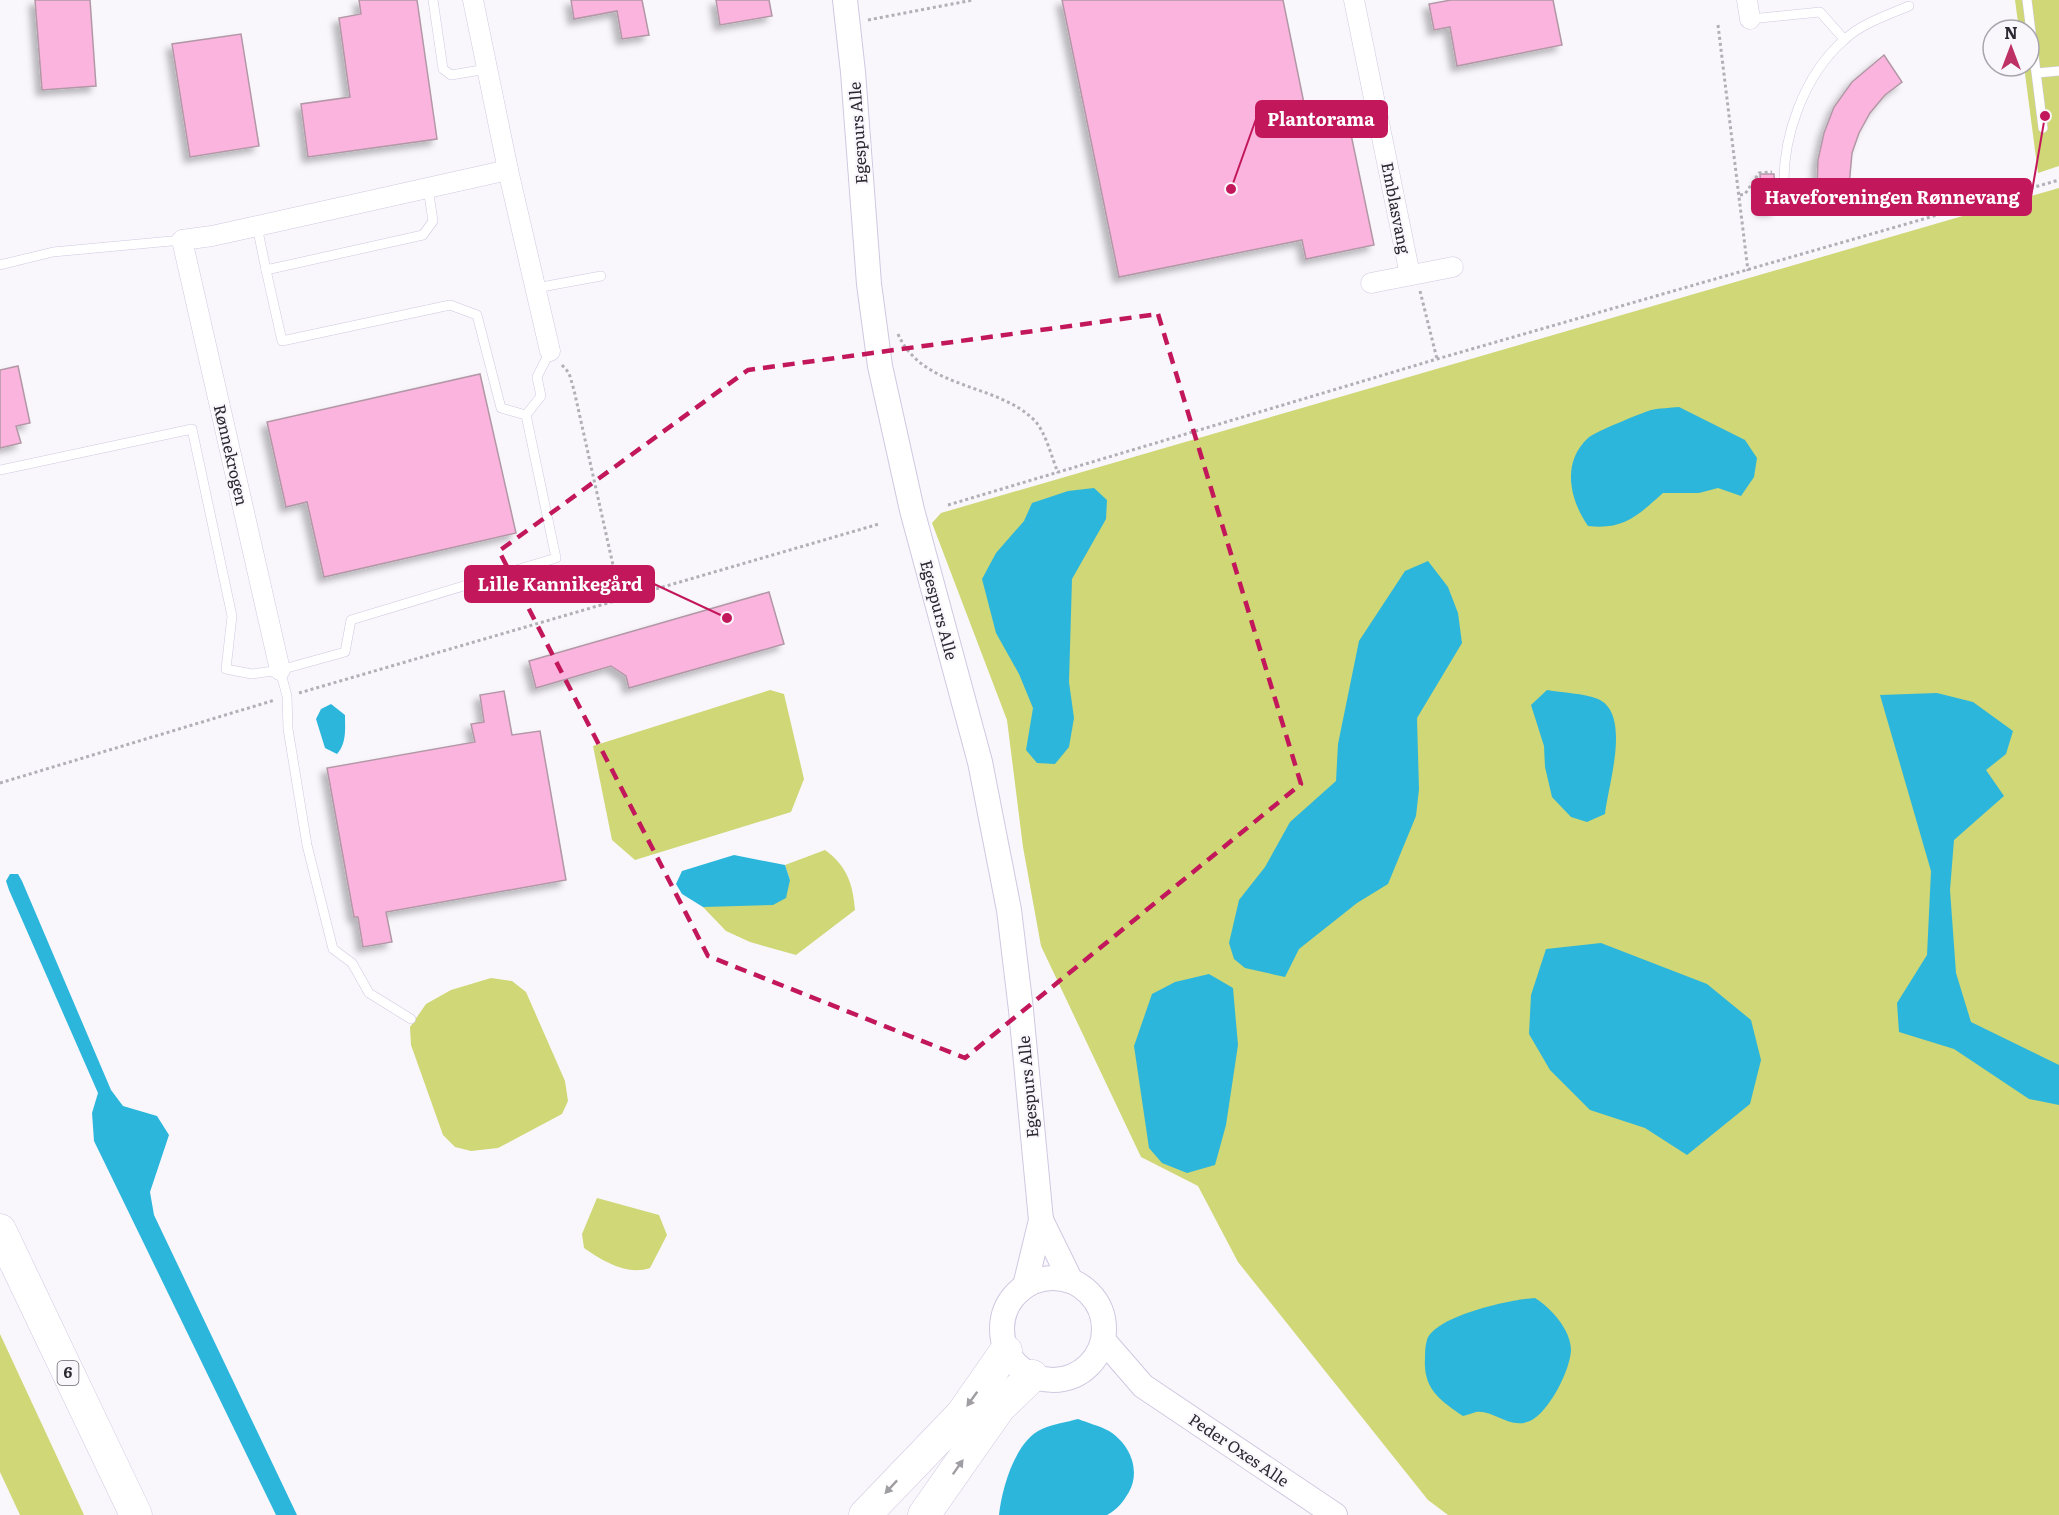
<svg xmlns="http://www.w3.org/2000/svg" width="2059" height="1515" viewBox="0 0 2059 1515" font-family="Literata,serif">
<defs>
<filter id="shadow"><feDropShadow dx="-5.5" dy="5.5" stdDeviation="3" flood-color="#0004"/></filter>
</defs>
<rect width="100%" height="100%" fill="#f9f7fc"/>
<g fill="#cfd776">
<path d="M 2015,0 L 2059,0 L 2059,166 L 2038,173 L 2024,66 L 2029,66 L 2029,30 L 2019,30 Z"/>
<path d="M 2059,188 L 2059,1515 L 1448,1515 L 1428,1500 L 1238,1262 L 1198,1186 L 1141,1157 L 1041,946 L 1023,847 L 1007,720 L 932,523 L 941,513 Z"/>
<path d="M 770,690 L 784,694 L 804,779 L 791,812 L 635,860 L 612,840 L 593,746 Z"/>
<path d="M 825,850 C 847,866 853,884 855,910 L 796,955 L 750,942 L 726,931 L 703,907 L 790,880 L 785,865 Z"/>
<path d="M 491,978 L 512,981 L 526,992 L 565,1081 L 568,1101 L 562,1114 L 498,1148 L 471,1151 L 455,1147 L 443,1135 L 411,1045 L 410,1027 L 426,1004 L 451,990 Z"/>
<path d="M 597,1198 L 659,1215 L 667,1235 L 650,1268 C 627,1276 603,1261 584,1248 L 582,1234 Z"/>
<path d="M 0,1334 L 84,1515 L 20,1515 L 0,1472 Z"/>
</g>
<g fill="#2db6db">
<path d="M 1679,407 L 1745,440 L 1757,458 L 1754,477 L 1741,496 L 1718,488 L 1699,493 L 1663,493 C 1637,516 1624,530 1588,526 C 1570,500 1561,463 1588,438 C 1594,432 1642,413 1651,410 C 1660,408 1670,408 1679,407 Z"/>
<path d="M 1094,488 L 1107,500 L 1106,519 L 1072,579 L 1069,682 L 1074,718 L 1069,747 L 1055,764 L 1037,763 L 1026,750 L 1033,708 L 1019,674 L 996,633 L 982,579 L 996,553 L 1024,521 L 1032,503 L 1068,491 Z"/>
<path d="M 1428,561 L 1448,587 L 1458,613 L 1462,643 L 1417,718 L 1419,789 L 1416,816 L 1388,884 L 1357,903 L 1299,949 L 1285,977 L 1245,968 L 1234,959 L 1229,943 L 1239,900 L 1265,867 L 1290,822 L 1336,781 L 1338,744 L 1359,641 L 1405,571 Z"/>
<path d="M 1547,690 C 1563,693 1583,693 1598,699 C 1632,714 1608,785 1605,814 L 1587,822 L 1571,817 L 1552,797 L 1545,767 L 1544,746 L 1531,705 Z"/>
<path d="M 1937,693 L 1973,702 L 2013,731 L 2006,754 L 1986,770 L 2004,796 L 1954,840 L 1950,890 L 1956,973 L 1971,1022 L 2059,1065 L 2059,1105 L 2029,1099 L 1954,1049 L 1899,1032 L 1897,1003 L 1927,955 L 1931,871 L 1880,695 Z"/>
<path d="M 331,704 L 345,715 C 345,728 347,743 337,754 L 325,748 L 316,719 L 321,709 Z"/>
<path d="M 734,855 L 785,865 L 790,880 L 786,898 L 773,905 L 703,907 L 682,894 L 676,884 L 682,871 Z"/>
<path d="M 10,874 L 18,874 L 22,881 L 111,1090 L 123,1106 L 157,1116 L 169,1135 L 150,1192 L 154,1215 L 297,1515 L 276,1515 L 94,1141 L 92,1113 L 98,1093 L 9,890 L 6,881 Z"/>
<path d="M 1601,943 L 1707,984 L 1751,1020 L 1761,1060 L 1750,1104 L 1687,1155 L 1645,1128 L 1590,1110 L 1550,1070 L 1529,1034 L 1531,995 L 1546,949 Z"/>
<path d="M 1209,974 L 1233,988 L 1238,1045 L 1226,1125 L 1215,1165 L 1187,1173 L 1162,1163 L 1149,1148 L 1134,1046 L 1152,994 L 1175,982 Z"/>
<path d="M 1535,1298 C 1551,1308 1571,1330 1571,1350 C 1570,1371 1549,1412 1530,1421 C 1509,1430 1495,1410 1476,1412 C 1472,1413 1468,1415 1463,1416 C 1441,1401 1423,1389 1425,1359 C 1425,1353 1425,1346 1427,1340 C 1435,1316 1512,1299 1535,1298 Z"/>
<path d="M 1078,1419 C 1088,1423 1100,1426 1109,1431 C 1130,1444 1141,1470 1129,1492 C 1123,1502 1118,1509 1107,1515 L 999,1515 C 1002,1488 1015,1441 1042,1429 C 1053,1424 1067,1422 1078,1419 Z"/>
</g>
<g fill="#fbb4de" stroke="#b298a6" stroke-width="1.5" filter="url(#shadow)">
<path d="M 35,0 L 90,0 L 96,86 L 42,90 Z"/>
<path d="M 359,0 L 417,0 L 437,139 L 308,157 L 301,104 L 350,97 L 339,18 L 361,14 Z"/>
<path d="M 571,0 L 642,0 L 649,35 L 622,39 L 617,11 L 574,19 Z"/>
<path d="M 716,0 L 769,0 L 772,16 L 720,25 Z"/>
<path d="M 1062,0 L 1283,0 L 1309,128 L 1348,120 L 1374,245 L 1306,259 L 1302,240 L 1119,277 Z"/>
<path d="M 1451,0 L 1553,0 L 1562,45 L 1457,66 L 1450,27 L 1434,30 L 1429,4 Z"/>
<path d="M 241,34 L 259,146 L 190,157 L 172,44 Z"/>
<path d="M 1884,55 L 1902,82 L 1885,95 L 1870,113 L 1859,133 L 1852,153 L 1849,186 L 1817,188 L 1818,160 L 1824,133 L 1834,107 L 1852,82 Z"/>
<path d="M 1760,174 L 1774,174 L 1776,210 L 1762,210 Z"/>
<path d="M 18,366 L 30,423 L 16,426 L 21,443 L 0,448 L 0,370 Z"/>
<path d="M 480,374 L 516,533 L 324,577 L 307,502 L 286,507 L 267,422 Z"/>
<path d="M 769,592 L 784,644 L 629,688 L 626,676 L 611,666 L 536,688 L 529,661 Z"/>
<path d="M 504,691 L 512,735 L 540,731 L 566,880 L 386,912 L 392,942 L 363,947 L 358,917 L 354,917 L 327,768 L 475,742 L 471,724 L 484,722 L 480,695 Z"/>
</g>
<g fill="none" stroke-linecap="round" stroke-linejoin="round">
<g stroke="#d0c8e1" stroke-width="10">
<g id="service">
<path d="M 433,0 L 443,69 L 451,75 L 487,69"/>
<path d="M 2027,0 L 2043,128"/>
<path d="M 1750,19 L 1820,12 L 1844,39"/>
<path d="M 2037,73 L 2059,71"/>
<path d="M 1784,189 C 1782,137 1804,75 1844,40 C 1861,24 1887,15 1909,6"/>
<path d="M 257,226 L 266,270 L 423,235 L 433,221 L 428,188"/>
<path d="M 0,265 L 53,252 L 182,240"/>
<path d="M 266,270 L 282,341 L 450,305 L 477,315 L 501,408 L 526,415"/>
<path d="M 536,288 L 601,276"/>
<path d="M 0,470 L 192,429 L 232,616 L 226,669 L 252,674 L 280,670 L 345,652 L 351,620 L 556,558 L 526,415 L 541,396 L 537,377 L 550,351"/>
<path d="M 280,670 L 287,696 L 288,729 L 307,845 L 333,949 L 352,963 L 369,993 L 411,1019"/>
</g>
</g>
<g stroke="#d0c8e1" stroke-width="21">
<g id="minor">
<path d="M 473,0 L 508,170 L 550,351"/>
<path d="M 1354,0 L 1410,275"/>
<path d="M 1747,0 L 1750,19"/>
<path d="M 1371,283 L 1453,267"/>
<path d="M 280,670 L 182,240 L 212,236 L 508,170"/>
</g>
</g>
<g stroke="#d0c8e1" stroke-width="26">
<g id="tertiary">
<path d="M 845,0 L 853,72 L 869,284 L 880,366 L 912,510 L 980,762 L 1009,910 L 1021,1010 L 1041,1220 L 1025,1286"/>
<path d="M 1041,1220 L 1071,1281"/>
<circle cx="1053" cy="1329" r="51"/>
<path d="M 1104,1341 L 1143,1386 L 1335,1515"/>
</g>
</g>
<g stroke="#d0c8e1" stroke-width="33">
<g id="trunk">
<path d="M 0,1230 L 136,1515"/>
<path d="M 865,1515 L 962,1414 L 1006,1351"/>
<path d="M 924,1515 L 999,1408 L 1032,1376"/>
</g>
</g>
<g stroke="#b2b0b6" stroke-width="3" stroke-dasharray="3 3" stroke-linecap="butt">
<path d="M 868,20 L 973,0"/>
<path d="M 1718,25 L 1748,271"/>
<path d="M 1740,195 L 1745,194 L 1759,173 L 1772,172"/>
<path d="M 1420,291 L 1437,359"/>
<path d="M 898,334 C 923,391 999,382 1036,422 C 1046,434 1052,458 1058,473"/>
<path d="M 562,365 L 569,373 L 574,390 L 621,601"/>
<path d="M 948,505 L 1437,359 L 2059,180"/>
<path d="M 299,693 L 879,524"/>
<path d="M 0,783 L 275,700"/>
</g>
<use href="#service" stroke="#fff" stroke-width="9"/>
<use href="#minor" stroke="#fff" stroke-width="20"/>
<use href="#tertiary" stroke="#fff" stroke-width="24"/>
<use href="#trunk" stroke="#fff" stroke-width="32"/>
</g>
<defs><path id="oneway-solid" d="M-6-.8H1V-3.2L6.5 0L1 3.2V.8H-6Z" transform="scale(1.5)"/></defs>
<g fill="#a09ea3">
<use href="#oneway-solid" transform="translate(972 1399) rotate(126)"/>
<use href="#oneway-solid" transform="translate(958 1467) rotate(-55)"/>
<use href="#oneway-solid" transform="translate(891 1487) rotate(133)"/>
</g>
<path fill="none" stroke="#c2185b" stroke-width="4.5" stroke-dasharray="12 8" stroke-linejoin="round" d="M 1158,314 L 1301,784 L 965,1058 L 708,956 L 499,551 L 748,370 Z"/>
<g text-anchor="middle" stroke-width="4.5" stroke-linejoin="round" paint-order="stroke">
<rect fill="#f9f7fc" stroke="#69666f" stroke-width="1.5" x="57.5" y="1361" width="21" height="24" rx="4.5"/>
<g font-size="15" font-weight="bold" fill="#2b2832">
<text x="68" y="1378">6</text>
</g>
<g font-size="16" fill="#2b2832" stroke="#f9f7fc">
<text transform="translate(858 133) rotate(-94)" y="6">Egespurs Alle</text>
<text transform="translate(1396 208) rotate(79)" y="6">Emblasvang</text>
<text transform="translate(231 455) rotate(77)" y="6">Rønnekrogen</text>
<text transform="translate(939 610) rotate(75)" y="6">Egespurs Alle</text>
<text transform="translate(1028 1087) rotate(-95)" y="6">Egespurs Alle</text>
<text transform="translate(1239 1450) rotate(34)" y="6">Peder Oxes Alle</text>
</g>
</g>
<path fill="none" stroke="#c2185b" stroke-width="2" d="M1231 189L1256 119M2045 116L2031 197M727 618L654 584"/>
<g fill="#c2185b" stroke="#f9f7fc" stroke-width="2">
<circle cx="1231" cy="189" r="6"/>
<circle cx="2045" cy="116" r="6"/>
<circle cx="727" cy="618" r="6"/>
</g>
<g fill="#c2185b" stroke="#c2185b" stroke-width="2">
<rect x="1256" y="101" width="131" height="36" rx="6"/>
<rect x="1752" y="179" width="279" height="36" rx="6"/>
<rect x="465" y="566" width="189" height="36" rx="6"/>
</g>
<g font-size="18" text-anchor="middle" font-weight="bold" fill="#fff">
<text x="1321" y="126">Plantorama</text>
<text x="1892" y="204">Haveforeningen Rønnevang</text>
<text x="560" y="591">Lille Kannikegård</text>
</g>
<g transform="translate(2011 48)"><circle r="28" fill="#f9f7fc" stroke="#a7a4ab" stroke-width="1.5"/>
<path d="M0-4.5L10 22L0 15L-10 22Z" fill="#be3165"/>
<text y="-9" font-size="16" font-weight="bold" text-anchor="middle" fill="#2b2832">N</text>
</g>
</svg>
